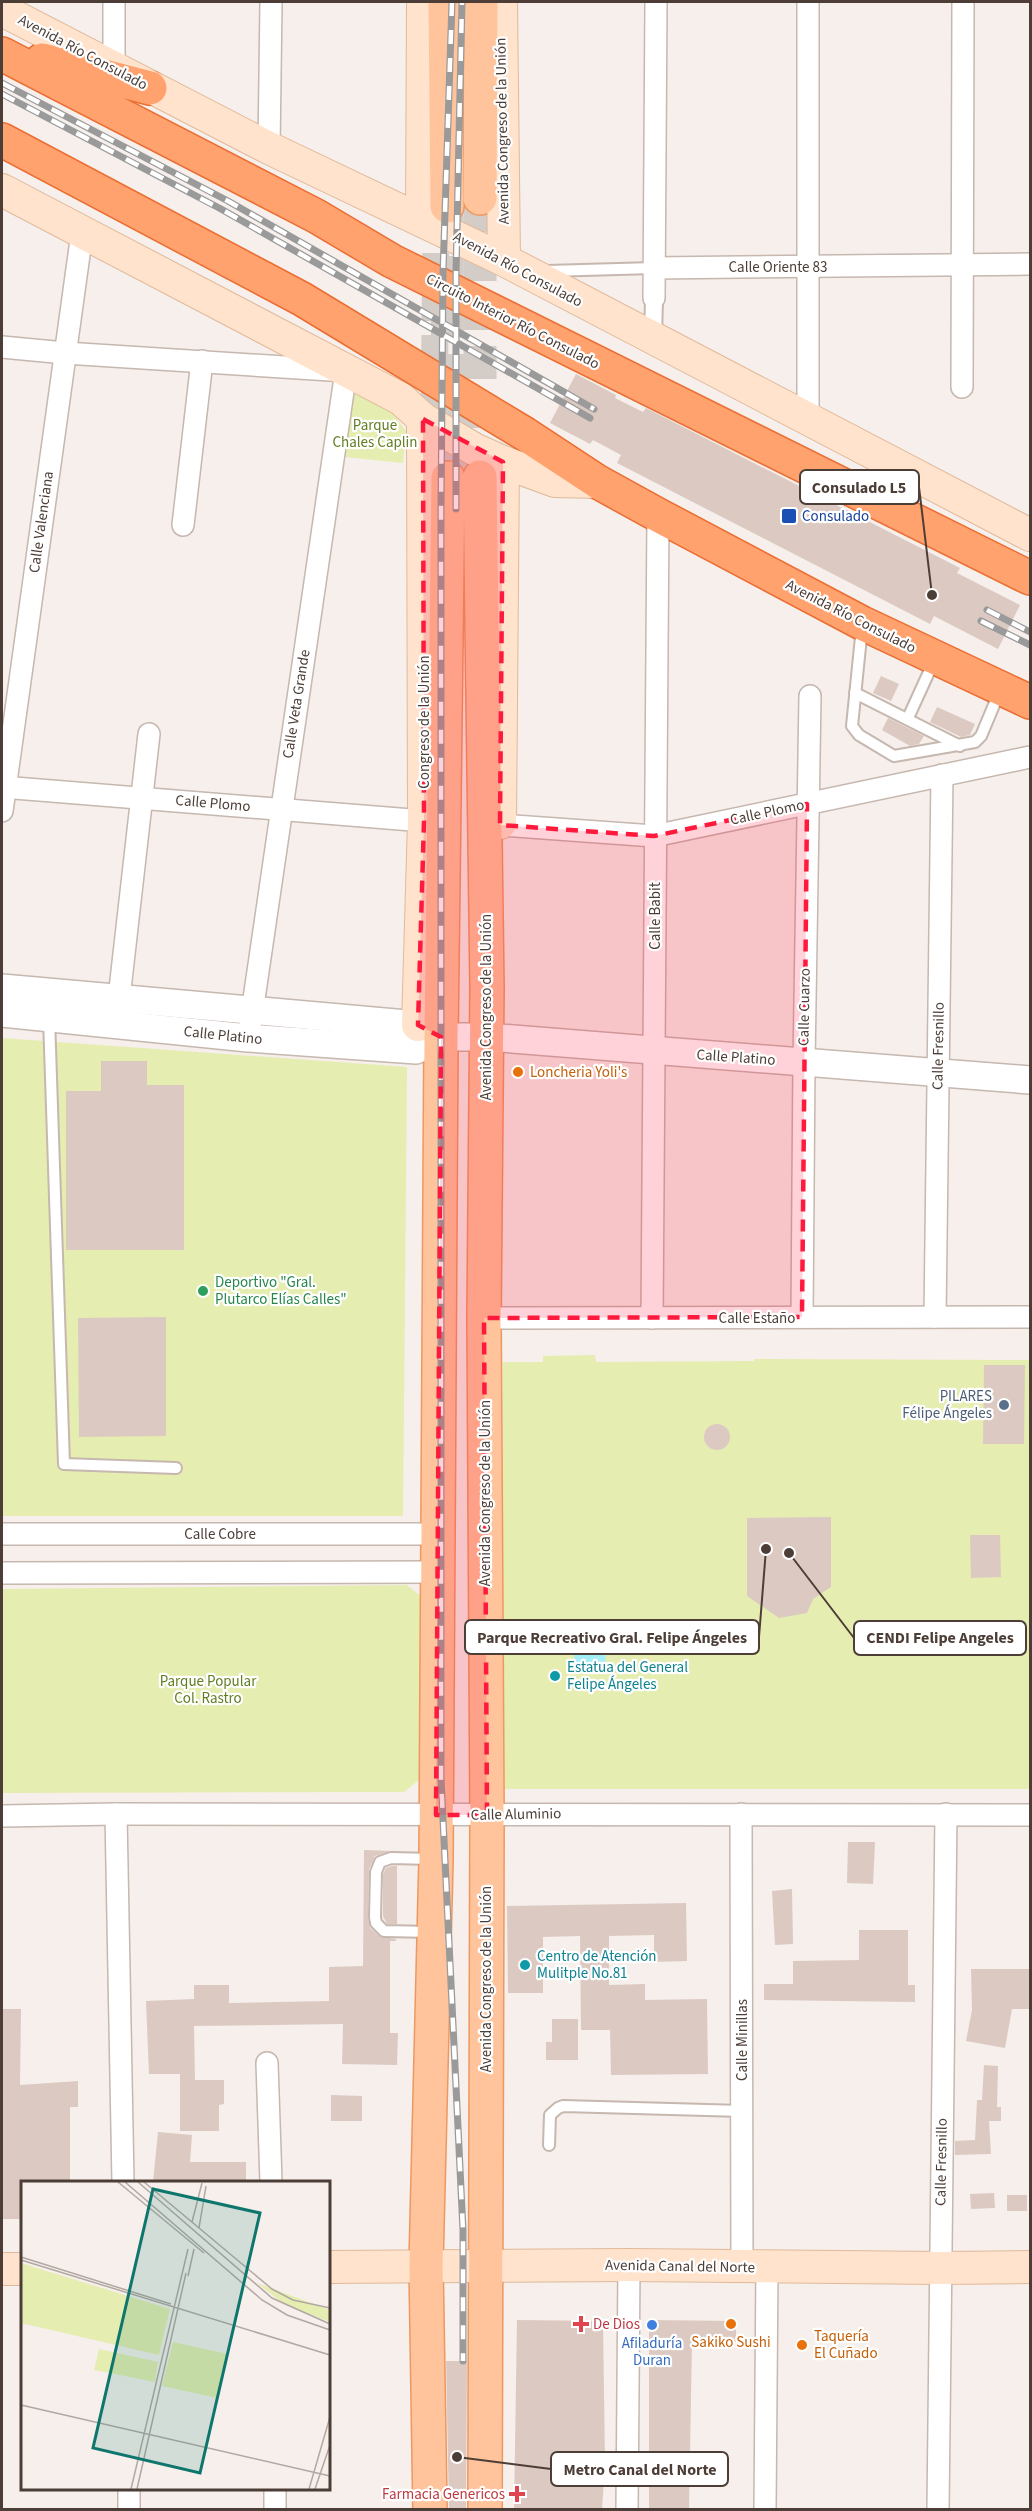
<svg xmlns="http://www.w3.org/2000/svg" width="1032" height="2511" viewBox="0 0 1032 2511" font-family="'Source Sans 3',sans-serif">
<rect width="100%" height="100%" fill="#f6efeb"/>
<g fill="#e5edb1">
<path d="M 352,389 L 390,409 L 406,431 L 403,463 L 345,457 Z"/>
<path d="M 2,1038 L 407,1067 L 403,1516 L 2,1516 Z"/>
<path d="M 595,1355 L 596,1362 L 754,1361 L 754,1359 L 1030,1360 L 1030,1789 L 501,1789 L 503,1362 L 543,1362 L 543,1356 Z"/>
<path d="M 407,1585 L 422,1597 L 424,1776 L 404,1792 L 2,1793 L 2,1589 Z"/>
</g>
<path fill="#a3eef7" d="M 604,1632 L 606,1670 L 575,1671 L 573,1633 Z"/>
<g fill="#dccac2">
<path d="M 576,374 L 616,395 L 615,398 L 643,412 L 646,408 L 960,568 L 957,573 L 1020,605 L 998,649 L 934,616 L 930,624 L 617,463 L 621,455 L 593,440 L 590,444 L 550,423 Z"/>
<path d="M 881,676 L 899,684 L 891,701 L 873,693 Z"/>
<path d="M 937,707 L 975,724 L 970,735 L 961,737 L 930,722 Z"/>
<path d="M 888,718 L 924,736 L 919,744 L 910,746 L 882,730 Z"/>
<path d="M 101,1061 L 147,1061 L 147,1085 L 184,1085 L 184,1250 L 66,1250 L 66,1091 L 101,1091 Z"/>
<path d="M 166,1317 L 166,1436 L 79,1437 L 78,1318 Z"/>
<path d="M 984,1365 L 1025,1365 L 1024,1444 L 983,1444 Z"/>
<circle cx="717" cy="1437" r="13"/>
<path d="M 831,1517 L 831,1587 L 813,1599 L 807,1613 L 779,1618 L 747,1596 L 747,1518 Z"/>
<path d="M 970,1535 L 1000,1535 L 1001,1577 L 971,1578 Z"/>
<path d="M 848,1842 L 875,1842 L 873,1884 L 847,1883 Z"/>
<path d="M 364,1850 L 391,1851 L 375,1856 L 369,1869 L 368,1917 L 370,1928 L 379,1936 L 396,1939 L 396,1941 L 390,1941 L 390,2033 L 398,2033 L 397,2065 L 342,2064 L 343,2024 L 194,2026 L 195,2080 L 224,2080 L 224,2104 L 219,2105 L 219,2131 L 180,2131 L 180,2074 L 149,2074 L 146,2001 L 194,1999 L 194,1985 L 229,1985 L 229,2003 L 329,2001 L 329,1967 L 363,1966 Z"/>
<path d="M 392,1866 L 397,1866 L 397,1924 L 387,1924 L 383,1916 L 383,1874 L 386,1868 Z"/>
<path d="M 792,1889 L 793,1944 L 775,1945 L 772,1891 Z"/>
<path d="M 686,1903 L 687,1961 L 654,1962 L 654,1935 L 609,1936 L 609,1985 L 645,1984 L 645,2000 L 707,1999 L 708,2074 L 611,2075 L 610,2030 L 581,2030 L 580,1936 L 543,1937 L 543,1993 L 508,1993 L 507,1906 Z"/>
<path d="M 859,1930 L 908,1930 L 908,1985 L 915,1985 L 915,2002 L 764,2000 L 764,1984 L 793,1984 L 793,1961 L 859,1960 Z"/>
<path d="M 971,1969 L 1030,1969 L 1030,2009 L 1012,2009 L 1005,2048 L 966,2041 L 972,2010 Z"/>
<path d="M 2,2009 L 21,2009 L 20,2085 L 78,2081 L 78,2107 L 70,2107 L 70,2182 L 22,2182 L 22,2219 L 2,2219 Z"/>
<path d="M 552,2019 L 578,2019 L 578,2060 L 546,2060 L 546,2042 L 552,2042 Z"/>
<path d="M 984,2065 L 998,2066 L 997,2107 L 1001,2107 L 1001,2121 L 989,2121 L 991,2154 L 955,2155 L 955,2141 L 975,2140 L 977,2100 L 982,2100 Z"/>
<path d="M 331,2095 L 362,2096 L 362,2121 L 331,2121 Z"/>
<path d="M 158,2132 L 192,2135 L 190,2162 L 246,2162 L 246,2182 L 153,2182 Z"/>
<path d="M 994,2193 L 995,2208 L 971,2209 L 970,2194 Z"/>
<rect x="1007" y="2195" width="20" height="16"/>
<path d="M 517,2320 L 603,2321 L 605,2464 L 602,2510 L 514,2510 Z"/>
<path d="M 649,2320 L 736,2321 L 736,2342 L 692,2341 L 689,2510 L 649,2510 Z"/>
<path d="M 446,2361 L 467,2361 L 466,2510 L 449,2510 Z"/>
</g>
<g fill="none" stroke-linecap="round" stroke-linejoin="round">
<path stroke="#d4ccc7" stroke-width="27" stroke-dasharray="27 14" stroke-linecap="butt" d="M 434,444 L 436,209"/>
<g stroke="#d4ccc7" stroke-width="33" stroke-dasharray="33 16" stroke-linecap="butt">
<path d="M 447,207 L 448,478"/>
<path d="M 480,477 L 480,198"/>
</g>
<g stroke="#c6b7af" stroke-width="14">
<g id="service">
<path d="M 547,271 L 654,268"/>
<path d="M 862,627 L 852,726 L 859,735 L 894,756 L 975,742 L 981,736 L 999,693"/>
<path d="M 855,693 L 960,746"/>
<path d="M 908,718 L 934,661"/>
<path d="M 49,1018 L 64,1464 L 176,1468"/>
<path d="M 432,1932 L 384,1931 L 376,1923 L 375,1917 L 376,1872 L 380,1862 L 391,1858 L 432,1859"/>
<path d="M 549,2145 L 550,2115 L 558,2108 L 563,2106 L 742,2111"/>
</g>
</g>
<g stroke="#c6b7af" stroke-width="20">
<path id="pedestrian" d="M 653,339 L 654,298"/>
</g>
<g stroke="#c6b7af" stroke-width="24">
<g id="minor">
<path d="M 114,69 L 114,2"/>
<path d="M 269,148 L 271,2"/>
<path d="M 654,268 L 1030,264"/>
<path d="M 654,298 L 656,2"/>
<path d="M 2,347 L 65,353 L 346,371 L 250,1026"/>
<path d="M 962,387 L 963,2"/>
<path d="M 808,419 L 808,2"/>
<path d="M 183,525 L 202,361"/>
<path d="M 2,787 L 424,821"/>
<path d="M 2,811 L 82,233"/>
<path d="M 500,825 L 654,836 L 1030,757"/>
<path d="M 119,998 L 149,734"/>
<path d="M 802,1317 L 804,1062 L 810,696"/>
<path d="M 935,1317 L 942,775"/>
<path d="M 484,1318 L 1030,1317"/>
<path d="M 652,1318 L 658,515"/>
<path d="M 2,1534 L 439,1534"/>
<path d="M 2,1573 L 438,1572"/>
<path d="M 116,1814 L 123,2182"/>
<path d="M 741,1814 L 742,2266"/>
<path d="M 2,1816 L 116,1814 L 1030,1815"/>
<path d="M 267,2063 L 271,2182"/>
<path d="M 129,2488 L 129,2510"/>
<path d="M 275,2488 L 275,2510"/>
<path d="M 627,2510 L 629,2265"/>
<path d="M 765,2510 L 767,2267"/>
<path d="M 938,2510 L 946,1814"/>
</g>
</g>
<g stroke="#c6b7af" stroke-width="30">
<g id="tertiary">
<path d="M 2,988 L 418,1025 L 441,1037 L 487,1037 L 1030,1080"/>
<path d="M 2,1013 L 248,1038 L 416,1050 L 441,1037"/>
</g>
</g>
<g stroke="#e0b99b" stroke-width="34">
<g id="secondary">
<path d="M 501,2 L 504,260"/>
<path d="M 2,10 L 269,148 L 504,260 L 1030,535"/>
<path d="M 2,190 L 401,399 L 423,419 L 474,449 L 503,462 L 555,481 L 598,482"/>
<path d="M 422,220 L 423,2"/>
<path d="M 500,823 L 503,462"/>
<path d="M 418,1025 L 424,821 L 423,419"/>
<path d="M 328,2267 L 629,2265 L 940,2268 L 1030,2267"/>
<path d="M 2,2269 L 22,2269"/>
</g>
</g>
<g stroke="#ee9861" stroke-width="36">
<g id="primary">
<path d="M 445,2 L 447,206"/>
<path d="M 480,198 L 481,2"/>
<path d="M 480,477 L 487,987 L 484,1318 L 487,1815 L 485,2510"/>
<path d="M 430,2510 L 426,2265 L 436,1859 L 441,1037 L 448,478"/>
</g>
</g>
<g stroke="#eb6d31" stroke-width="36">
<g id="motorway">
<path d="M 2,54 L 316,216 L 392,261 L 1030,578"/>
<path d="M 42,60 L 150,88"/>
<path d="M 2,140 L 302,299 L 525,434 L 598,482 L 658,515 L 862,623 L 1030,702"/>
</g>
</g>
<use href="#service" stroke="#fff" stroke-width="10"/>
<use href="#pedestrian" stroke="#fff" stroke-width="16"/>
<use href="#minor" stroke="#fff" stroke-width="21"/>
<use href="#tertiary" stroke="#fff" stroke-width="27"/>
<use href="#secondary" stroke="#ffe3cc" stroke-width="32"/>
<use href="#primary" stroke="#ffc49b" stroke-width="33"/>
<use href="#motorway" stroke="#ffa26d" stroke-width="33"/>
<g stroke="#9a9a9a" stroke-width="7">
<g id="rail">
<path d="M 452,2 L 443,273 L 441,509 L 441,1778 L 463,2230 L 463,2361"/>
<path d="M 2,83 L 228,201 L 594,409"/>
<path d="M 2,94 L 221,209 L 590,418"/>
<path d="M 456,509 L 456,273 L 462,2"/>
<path d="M 987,610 L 1030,632"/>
<path d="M 981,621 L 1030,645"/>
</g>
</g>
<use href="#rail" stroke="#fff" stroke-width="4.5" stroke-dasharray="14" stroke-linecap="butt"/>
</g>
<path fill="#ff193d" fill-opacity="0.2" stroke="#ff193d" stroke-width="4.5" stroke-dasharray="12 8" stroke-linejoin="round" d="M 423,419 L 503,462 L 500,825 L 654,836 L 807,804 L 802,1317 L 484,1318 L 487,1815 L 436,1815 L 441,1037 L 418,1025 L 424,821 Z"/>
<rect fill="#1a4fb4" stroke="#fff" stroke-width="2" x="781" y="508" width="16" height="16" rx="3"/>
<g fill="#e8710a" stroke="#fff" stroke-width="2">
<circle cx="518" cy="1072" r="6"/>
<circle cx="731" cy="2324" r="6"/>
<circle cx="802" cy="2345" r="6"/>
</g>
<circle fill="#2e9e5b" stroke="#fff" stroke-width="2" cx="203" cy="1291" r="6"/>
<circle fill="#5c6f8a" stroke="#fff" stroke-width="2" cx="1004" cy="1405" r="6"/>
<g fill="#0f9aa8" stroke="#fff" stroke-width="2">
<circle cx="555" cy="1676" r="6"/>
<circle cx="525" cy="1965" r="6"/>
</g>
<g fill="#e0444e" stroke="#fff" stroke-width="2">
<path d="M578 2315h6v6h6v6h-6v6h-6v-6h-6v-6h6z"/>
<path d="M514 2485h6v6h6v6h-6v6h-6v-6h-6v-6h6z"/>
</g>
<circle fill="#3f7fe0" stroke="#fff" stroke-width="2" cx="652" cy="2325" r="6"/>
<g text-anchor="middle" stroke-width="4.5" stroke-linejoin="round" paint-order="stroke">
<g font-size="15" fill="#4c3e37" stroke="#fff">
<text transform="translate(83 52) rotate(28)" y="5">Avenida Río Consulado</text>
<text transform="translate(502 131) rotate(-91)" y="5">Avenida Congreso de la Unión</text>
<text x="778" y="272">Calle Oriente 83</text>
<text transform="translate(518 269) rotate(28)" y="5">Avenida Río Consulado</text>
<text transform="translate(513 321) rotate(27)" y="5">Circuito Interior Río Consulado</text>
<text transform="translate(41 522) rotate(-82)" y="5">Calle Valenciana</text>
<text transform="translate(851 616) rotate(27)" y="5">Avenida Río Consulado</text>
<text transform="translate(296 704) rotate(-81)" y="5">Calle Veta Grande</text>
<text transform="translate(424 722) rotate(-90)" y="5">Congreso de la Unión</text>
<text transform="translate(213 803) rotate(5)" y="5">Calle Plomo</text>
<text transform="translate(767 812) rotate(-12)" y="5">Calle Plomo</text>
<text transform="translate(655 916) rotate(-90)" y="5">Calle Babit</text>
<text transform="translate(486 1007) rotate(-90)" y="5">Avenida Congreso de la Unión</text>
<text transform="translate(804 1007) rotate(-89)" y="5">Calle Cuarzo</text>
<text transform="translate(223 1035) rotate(6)" y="5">Calle Platino</text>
<text transform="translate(938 1046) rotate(-89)" y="5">Calle Fresnillo</text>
<text transform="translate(736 1057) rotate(4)" y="5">Calle Platino</text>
<text x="757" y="1323">Calle Estaño</text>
<text transform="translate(485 1493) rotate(-90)" y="5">Avenida Congreso de la Unión</text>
<text x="220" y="1539">Calle Cobre</text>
<text transform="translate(516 1814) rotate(-1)" y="5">Calle Aluminio</text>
<text transform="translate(486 1979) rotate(-90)" y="5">Avenida Congreso de la Unión</text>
<text transform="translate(742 2040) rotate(-90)" y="5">Calle Minillas</text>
<text transform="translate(941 2162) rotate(-89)" y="5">Calle Fresnillo</text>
<text transform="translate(680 2266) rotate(1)" y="5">Avenida Canal del Norte</text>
</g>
<g font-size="15" fill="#627e23" stroke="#fff">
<text x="375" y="430">Parque<tspan x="375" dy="17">Chales Caplin</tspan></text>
<text x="208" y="1686">Parque Popular<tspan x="208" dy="17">Col. Rastro</tspan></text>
</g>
<g font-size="15" fill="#164399" stroke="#fff" text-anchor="start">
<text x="802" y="521">Consulado</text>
</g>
<g font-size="15" fill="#c56008" stroke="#fff" text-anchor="start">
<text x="530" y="1077">Loncheria Yoli's</text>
<text x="814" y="2341">Taquería<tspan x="814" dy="17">El Cuñado</tspan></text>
<text x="731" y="2347" text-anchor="middle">Sakiko Sushi</text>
</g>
<g font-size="15" fill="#27864d" stroke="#fff" text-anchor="start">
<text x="215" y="1287">Deportivo "Gral.<tspan x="215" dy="17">Plutarco Elías Calles"</tspan></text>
</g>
<g font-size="15" fill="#4e5e75" stroke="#fff" text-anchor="end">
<text x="992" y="1401">PILARES<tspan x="992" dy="17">Félipe Ángeles</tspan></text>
</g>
<g font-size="15" fill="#0d838f" stroke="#fff" text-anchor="start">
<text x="567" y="1672">Estatua del General<tspan x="567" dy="17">Felipe Ángeles</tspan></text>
<text x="537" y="1961">Centro de Atención<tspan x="537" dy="17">Mulitple No.81</tspan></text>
</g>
<g font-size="15" fill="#be3a42" stroke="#fff" text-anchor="start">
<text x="593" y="2329">De Dios</text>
<text x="505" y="2499" text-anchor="end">Farmacia Genericos</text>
</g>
<g font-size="15" fill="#366cbe" stroke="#fff">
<text x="652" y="2348">Afiladuría<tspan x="652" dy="17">Duran</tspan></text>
</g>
</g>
<g transform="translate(21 2181)">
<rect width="309" height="309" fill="#f6efeb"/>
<path d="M 0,82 L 149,128 L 138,174 L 0,142 ZM 236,102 L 309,129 L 309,141 L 263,123 ZM 152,161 L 207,173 L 196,217 L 141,205 ZM 78,168 L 137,181 L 134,201 L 73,189 Z" fill="#e5edb1"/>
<path fill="none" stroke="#b2a8a3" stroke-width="1.5" d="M 97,1 L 183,72M 104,1 L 241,119 L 266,134 L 309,149M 117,1 L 251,117 L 309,143M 123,1 L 251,108 L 272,119 L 309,127M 171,41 L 181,2M 178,47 L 185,5M 0,76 L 150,123M 0,79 L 309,174M 167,95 L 173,68M 0,224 L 309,295M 110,308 L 167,68M 116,308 L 165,92M 288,308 L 309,236M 294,308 L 309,264"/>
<path fill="#0f766e" fill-opacity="0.15" stroke="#0f766e" stroke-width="3" d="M 132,8 L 239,32 L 179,292 L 72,267 Z"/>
<rect width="309" height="309" fill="none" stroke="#4c3e37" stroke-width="3"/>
</g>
<path fill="none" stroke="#4c3e37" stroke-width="2" d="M932 595L919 487M766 1549L759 1637M789 1553L854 1638M457 2457L551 2469"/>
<g fill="#4c3e37" stroke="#fff" stroke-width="2">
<circle cx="932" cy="595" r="6"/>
<circle cx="766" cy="1549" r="6"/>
<circle cx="789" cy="1553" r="6"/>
<circle cx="457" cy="2457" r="6"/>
</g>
<g fill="#fff" stroke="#4c3e37" stroke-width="2">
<rect x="800" y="470" width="119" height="34" rx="6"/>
<rect x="465" y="1620" width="294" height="34" rx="6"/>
<rect x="854" y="1621" width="172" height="34" rx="6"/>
<rect x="551" y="2452" width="177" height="34" rx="6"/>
</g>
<g font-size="16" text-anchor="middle" font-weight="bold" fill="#4c3e37">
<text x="859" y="493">Consulado L5</text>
<text x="612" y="1643">Parque Recreativo Gral. Felipe Ángeles</text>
<text x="940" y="1643">CENDI Felipe Angeles</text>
<text x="640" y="2475">Metro Canal del Norte</text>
</g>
<rect width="1032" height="2511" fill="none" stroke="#4c3e37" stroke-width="6"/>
</svg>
